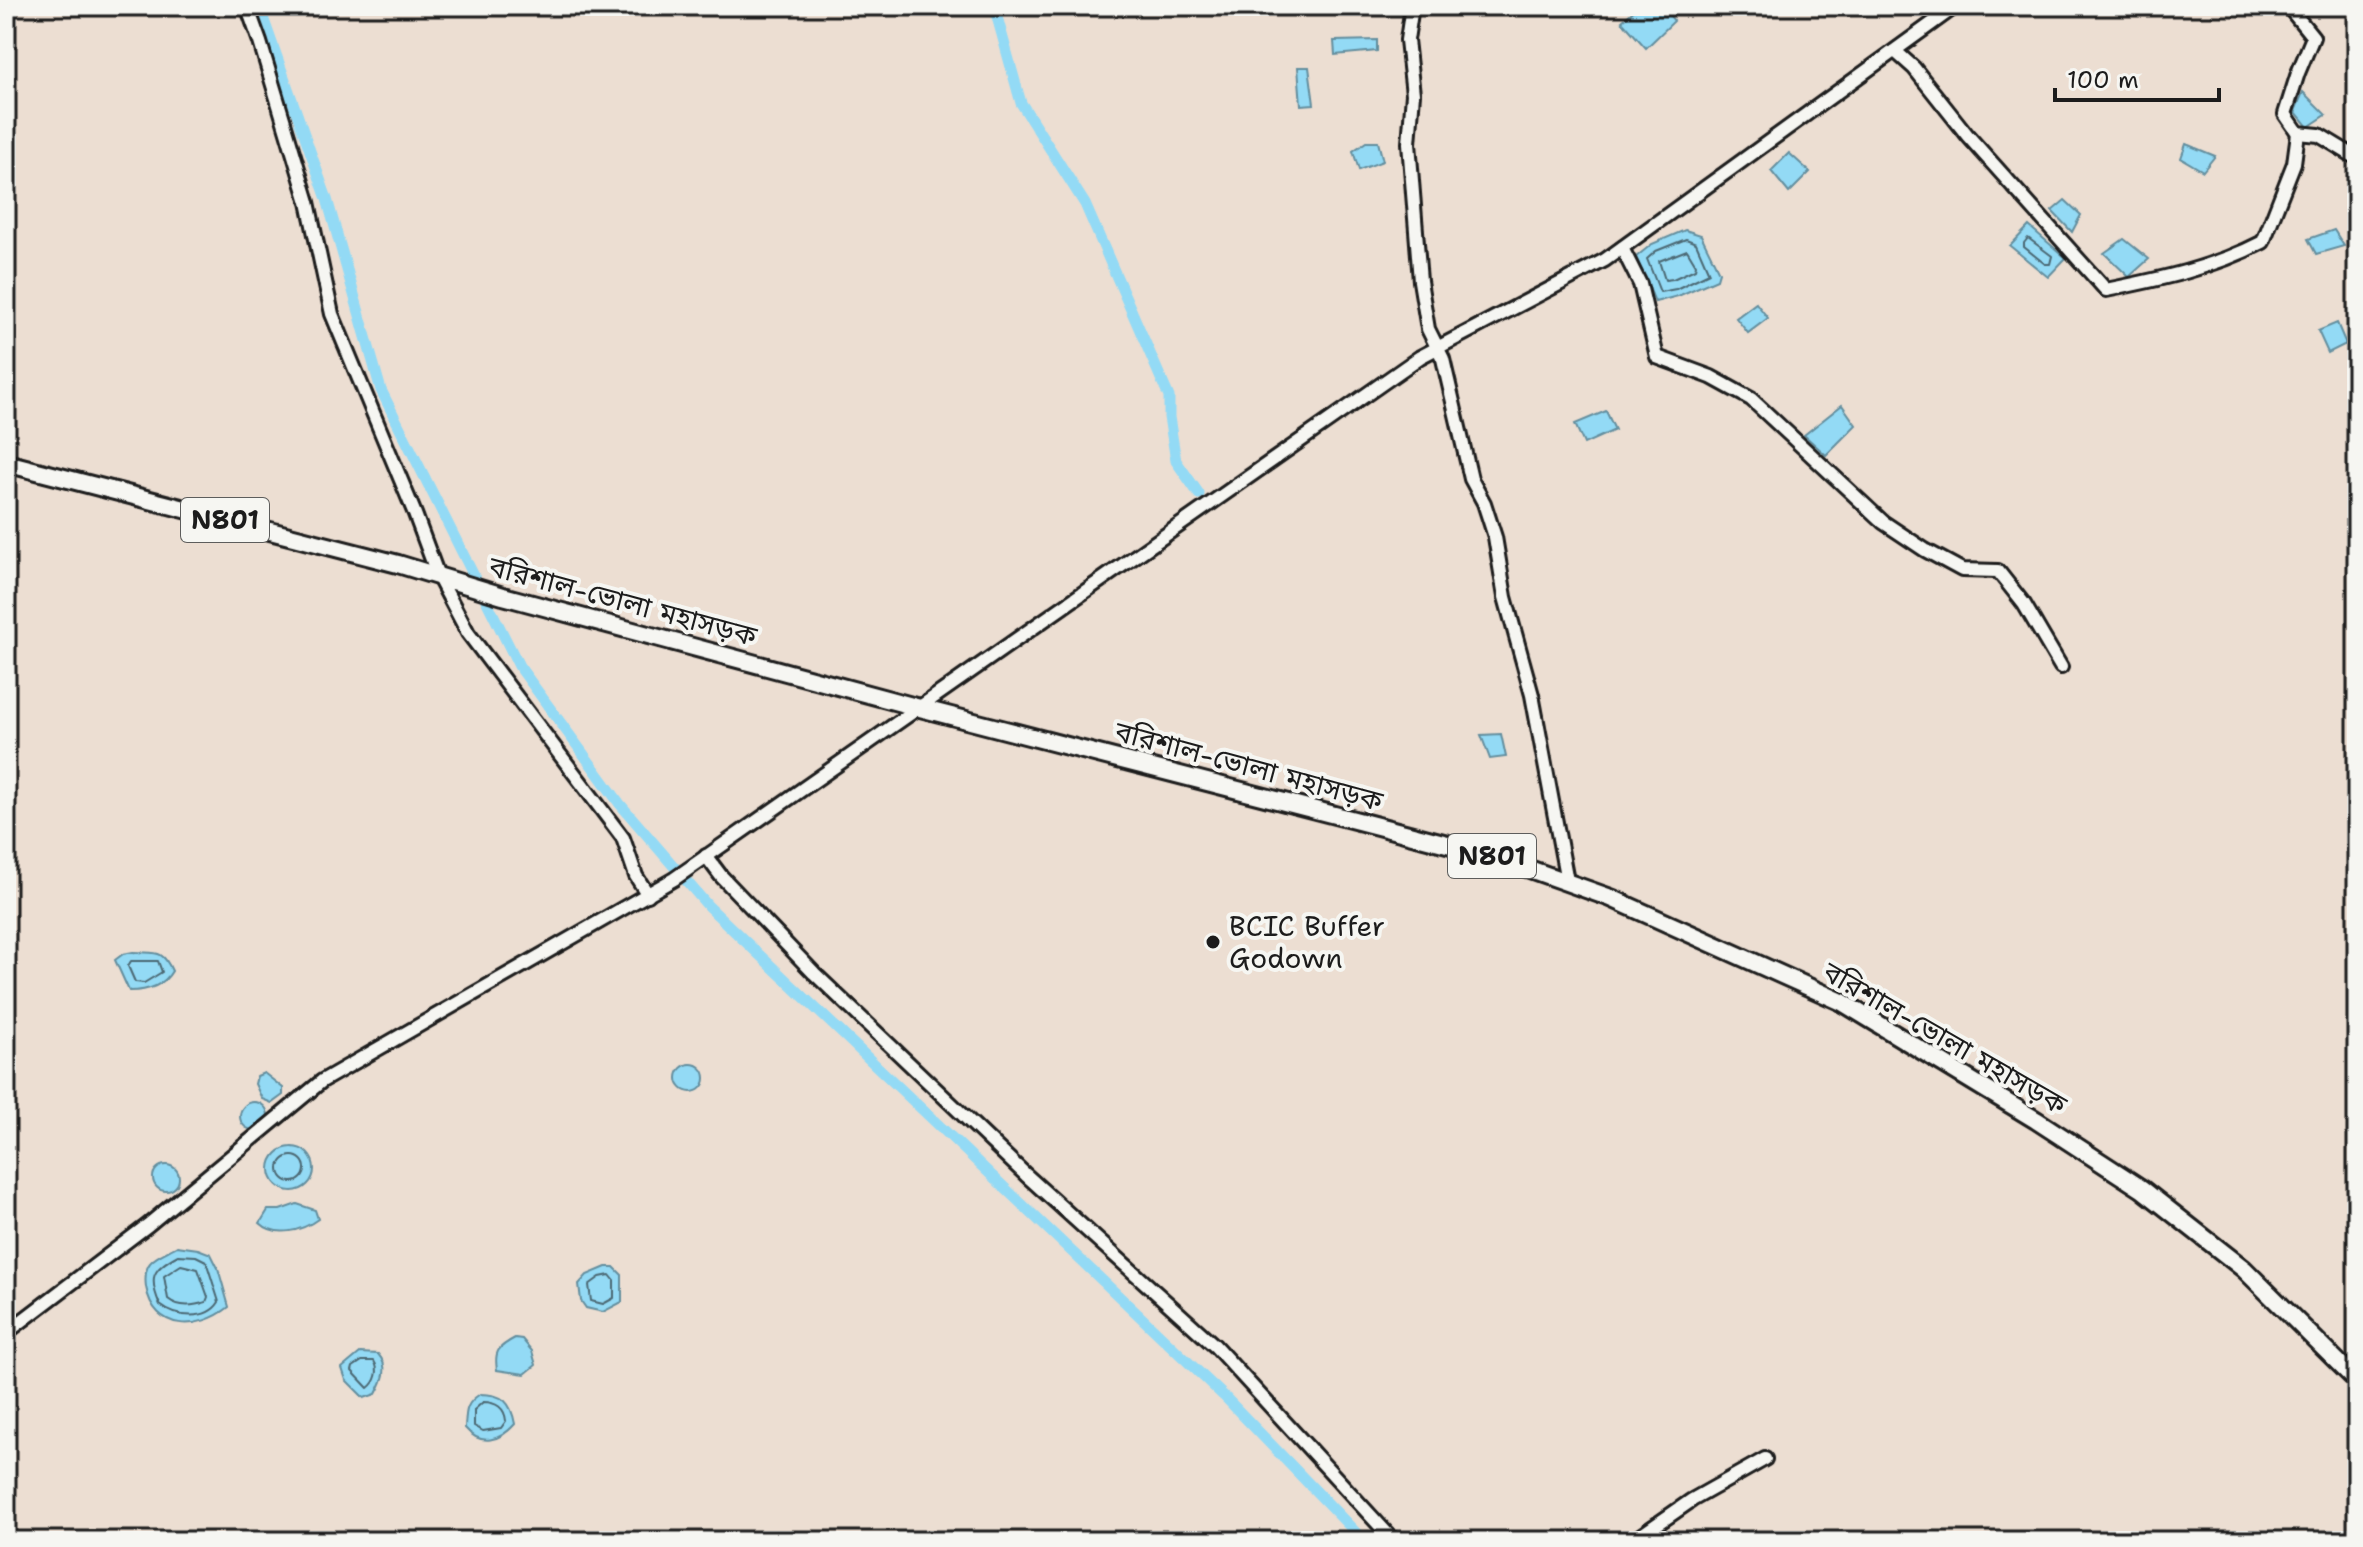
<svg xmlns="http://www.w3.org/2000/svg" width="2363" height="1547" viewBox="0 0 2363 1547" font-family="'Shantell Sans','Noto Sans Bengali',sans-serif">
<rect width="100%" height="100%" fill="#ecded2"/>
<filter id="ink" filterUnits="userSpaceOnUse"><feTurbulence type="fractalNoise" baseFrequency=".0125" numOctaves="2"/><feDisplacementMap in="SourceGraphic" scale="16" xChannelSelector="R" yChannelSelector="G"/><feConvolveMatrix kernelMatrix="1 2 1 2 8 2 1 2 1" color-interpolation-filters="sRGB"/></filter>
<g filter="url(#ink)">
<g fill="#93daf5" stroke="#638e9e" stroke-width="2">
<path d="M 1639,6 L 1662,6 L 1674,21 L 1646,48 L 1622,21 Z"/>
<path d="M 1377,40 L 1377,51 L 1335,55 L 1334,41 Z"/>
<path d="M 1298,67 L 1309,67 L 1314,104 L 1301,105 Z"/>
<path d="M 2303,92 L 2326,115 L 2308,127 L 2295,111 Z"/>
<path d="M 1366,142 L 1378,142 L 1383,161 L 1359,170 L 1353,151 Z"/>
<path d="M 2186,144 L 2215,156 L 2203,171 L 2181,158 Z"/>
<path d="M 1789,153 L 1810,172 L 1789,193 L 1771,171 Z"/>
<path d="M 2065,200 L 2081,215 L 2072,232 L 2052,211 Z"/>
<path d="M 2029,226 L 2066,258 L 2048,277 L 2010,246 Z"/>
<path d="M 1685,230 L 1701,235 L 1719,272 L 1717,279 L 1678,296 L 1655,302 L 1636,257 L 1652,244 Z"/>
<path d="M 2334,230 L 2344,246 L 2316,254 L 2308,239 Z"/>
<path d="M 2124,239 L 2149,259 L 2129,277 L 2104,253 Z"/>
<path d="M 1756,303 L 1768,318 L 1748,333 L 1736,318 Z"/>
<path d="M 2337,323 L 2346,344 L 2328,353 L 2318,331 Z"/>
<path d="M 1842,405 L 1856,425 L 1826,455 L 1804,435 Z"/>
<path d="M 1606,411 L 1615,430 L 1584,444 L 1575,424 Z"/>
<path d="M 1501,734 L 1506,757 L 1490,759 L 1481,735 Z"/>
<path d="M 133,952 C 156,954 162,948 172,971 C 163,987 146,991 129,991 L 115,960 L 123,954 Z"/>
<circle cx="691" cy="1078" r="14"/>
<path d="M 264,1073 L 283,1088 L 283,1095 L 272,1103 L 262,1099 L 255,1084 L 257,1076 Z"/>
<circle cx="254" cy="1116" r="14"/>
<circle cx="292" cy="1169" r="22"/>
<circle cx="166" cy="1178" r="13"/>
<path d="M 297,1204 L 315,1210 L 318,1219 C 302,1231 276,1238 260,1223 L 268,1210 L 280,1210 Z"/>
<path d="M 177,1246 L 198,1249 L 211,1254 L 218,1268 L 229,1307 C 199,1331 154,1332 146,1287 C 145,1279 145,1269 150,1263 C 155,1256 169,1251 177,1246 Z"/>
<path d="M 606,1267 L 614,1267 L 622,1275 L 622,1302 L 603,1312 L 586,1308 L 581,1301 L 579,1284 L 587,1275 Z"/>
<path d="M 515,1338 L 522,1339 L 532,1351 L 536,1365 L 525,1374 L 497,1370 C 494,1351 498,1347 515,1338 Z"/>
<path d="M 360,1353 L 378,1354 C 390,1367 383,1381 376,1394 L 364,1398 L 346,1380 L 342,1368 Z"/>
<path d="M 480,1394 C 503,1394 511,1402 515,1424 C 500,1441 481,1447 465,1428 C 466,1411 465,1404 480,1394 Z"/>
</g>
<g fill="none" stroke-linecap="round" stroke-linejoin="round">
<g stroke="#4c6873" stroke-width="2">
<path d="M 2028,238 L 2052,256 L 2050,264 L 2045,264 L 2024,247 L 2024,243 Z"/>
<path d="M 1686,239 L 1696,243 L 1709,273 L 1676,289 L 1660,292 L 1647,259 L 1656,251 Z"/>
<path d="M 1687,250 L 1696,265 L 1695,269 L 1673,279 L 1665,280 L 1659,261 Z"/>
<path d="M 131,961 L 158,961 L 162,972 L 144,983 L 135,982 L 128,966 Z"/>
<circle cx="292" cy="1169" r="13"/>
<path d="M 178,1255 L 196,1256 L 206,1261 L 219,1302 C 207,1321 176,1318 160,1305 C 148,1277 152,1269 178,1255 Z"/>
<path d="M 181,1265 L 198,1269 L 208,1297 L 206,1302 C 194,1306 179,1308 168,1299 L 164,1276 Z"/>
<path d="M 610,1275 L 614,1280 L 614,1298 L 603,1304 L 591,1301 L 589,1285 L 600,1277 Z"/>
<path d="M 362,1361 L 374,1361 C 380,1370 376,1382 368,1388 L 352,1371 L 353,1367 Z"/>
<path d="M 483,1402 C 496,1402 505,1408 506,1421 L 501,1428 L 483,1431 L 474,1426 L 474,1410 Z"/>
</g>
<g stroke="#93daf5" stroke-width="11">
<path d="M 259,6 L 327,199 L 381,390 L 519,666 L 620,804 L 708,906 L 1227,1399 L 1364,1541"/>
<path d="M 994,6 L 1021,103 L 1085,204 L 1169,397 L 1169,417 L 1176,461 L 1199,494"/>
</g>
<g stroke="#1c1c1c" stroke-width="18">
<g id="minor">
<path d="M 247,6 L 260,42 L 308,202 L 332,314 L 415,514 L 438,576 L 468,633 L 623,838 L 636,876 L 648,895"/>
<path d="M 1412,6 L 1407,40 L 1413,94 L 1409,143 L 1420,281 L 1428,329 L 1443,359 L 1471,479 L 1484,503 L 1495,537 L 1505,597 L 1532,695 L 1567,881"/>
<path d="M 2288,6 L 2313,37 L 2298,73 L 2285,114 L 2298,133 L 2319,135 L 2357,158"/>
<path d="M 1895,51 L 1914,68 L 1968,136 L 2106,290 C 2161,279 2213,268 2263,242 L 2294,163 L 2298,133"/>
<path d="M 1622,248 L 1640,284 L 1657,357 L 1711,377 L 1751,399 L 1883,522 L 1925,550 L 1962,570 L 1998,571 L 2024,604 L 2061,667"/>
<path d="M 706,856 L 721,876 L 814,973 L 1026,1175 L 1215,1346 L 1394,1541"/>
<path d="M 6,1333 L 148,1225 L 322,1081 L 674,879 L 1420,357 L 1605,260 L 1956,6"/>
<path d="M 1633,1541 L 1692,1500 L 1765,1459"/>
</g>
</g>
<g stroke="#1c1c1c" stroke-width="22">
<path id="highway" d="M 6,463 L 398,564 L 503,596 L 916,707 L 1490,855 L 1611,898 L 1842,1002 L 2036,1120 L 2142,1189 L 2244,1269 L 2357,1381"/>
</g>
<use href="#minor" stroke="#f6f6f2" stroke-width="12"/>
<use href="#highway" stroke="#f6f6f2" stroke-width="16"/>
</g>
</g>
<circle fill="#1c1c1c" stroke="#f6f6f2" stroke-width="3" cx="1213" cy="942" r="8"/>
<g text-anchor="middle" stroke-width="8" stroke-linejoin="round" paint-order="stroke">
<g fill="#f6f6f2" stroke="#5d5d5c" stroke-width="2">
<rect x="181" y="498" width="88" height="44" rx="6"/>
<rect x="1448" y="834" width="88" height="44" rx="6"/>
</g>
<g font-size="26" font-weight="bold" fill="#1c1c1c">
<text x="225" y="529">N801</text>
<text x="1492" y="865">N801</text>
</g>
<g font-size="28" fill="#1c1c1c" stroke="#f6f6f2">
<text transform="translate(623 601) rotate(15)" y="10">বরিশাল-ভোলা মহাসড়ক</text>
<text transform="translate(1249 766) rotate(15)" y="10">বরিশাল-ভোলা মহাসড়ক</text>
<text transform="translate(1945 1038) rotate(30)" y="10">বরিশাল-ভোলা মহাসড়ক</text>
</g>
<g font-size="28" fill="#1c1c1c" stroke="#f6f6f2" text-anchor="start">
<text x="1229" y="936">BCIC Buffer<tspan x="1229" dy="32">Godown</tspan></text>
</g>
</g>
<rect width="2363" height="1547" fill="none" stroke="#f6f6f2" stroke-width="32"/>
<rect x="16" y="16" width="2331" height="1515" fill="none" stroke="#1c1c1c" stroke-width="3" filter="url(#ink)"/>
<path d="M2055 88v12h164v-12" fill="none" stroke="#1c1c1c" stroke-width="4"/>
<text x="2067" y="88" font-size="24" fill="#1c1c1c" stroke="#f6f6f2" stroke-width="6" paint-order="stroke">100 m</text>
</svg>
